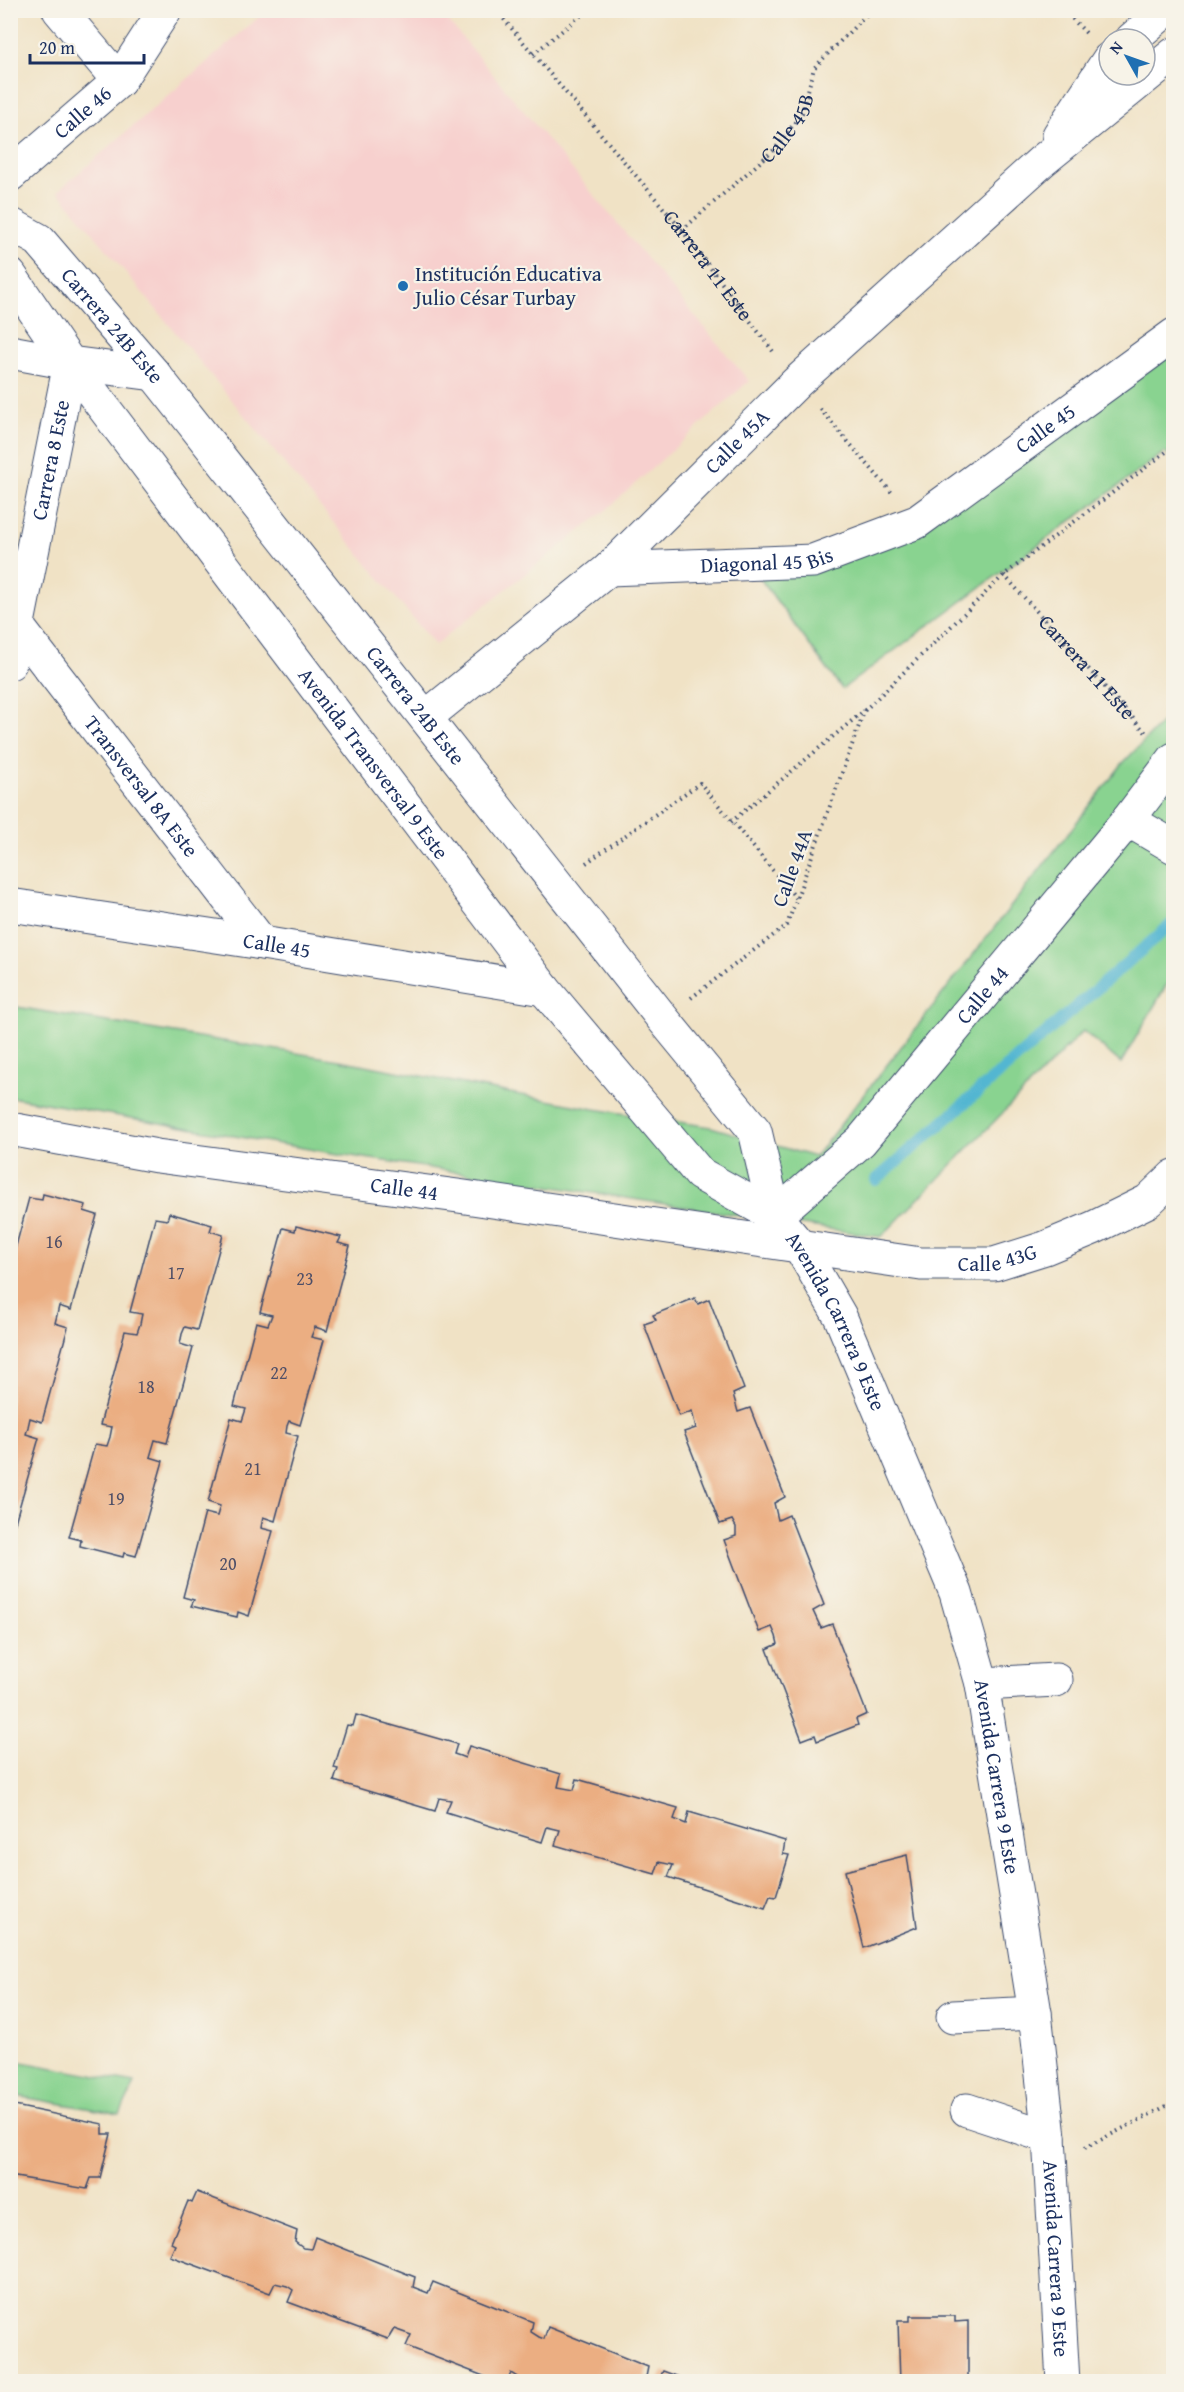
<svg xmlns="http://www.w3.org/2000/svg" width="1184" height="2392" viewBox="0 0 1184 2392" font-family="'Gentium Book Plus',serif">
<rect width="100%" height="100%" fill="#f7f3e8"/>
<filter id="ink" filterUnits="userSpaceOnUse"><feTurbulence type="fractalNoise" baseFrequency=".0167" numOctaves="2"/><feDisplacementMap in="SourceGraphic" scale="12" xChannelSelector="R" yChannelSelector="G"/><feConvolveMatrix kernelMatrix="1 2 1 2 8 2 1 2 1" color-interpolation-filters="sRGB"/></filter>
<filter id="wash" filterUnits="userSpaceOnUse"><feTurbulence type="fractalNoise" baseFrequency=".008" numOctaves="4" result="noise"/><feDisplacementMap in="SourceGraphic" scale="24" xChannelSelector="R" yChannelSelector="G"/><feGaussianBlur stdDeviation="1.35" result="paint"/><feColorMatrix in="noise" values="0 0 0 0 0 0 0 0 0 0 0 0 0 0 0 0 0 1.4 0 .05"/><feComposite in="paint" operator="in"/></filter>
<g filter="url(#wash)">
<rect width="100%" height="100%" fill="#f0e2c5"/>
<path fill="#f7d0ce" d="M 266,11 L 440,11 L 749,381 L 604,512 L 435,645 L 58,191 Z"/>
<g fill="#89d390" stroke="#528177" stroke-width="1.5">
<path d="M 1173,347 L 1173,460 L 1165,452 L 842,689 L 759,577 L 819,571 Z"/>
<path d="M 1173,711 L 1173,977 L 1167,984 L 1121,1063 L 1083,1031 L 881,1237 L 332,1153 L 11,1097 L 10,1006 L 339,1060 L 594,1109 L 711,1127 L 815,1157 L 1123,763 Z"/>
<path d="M 11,2060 L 135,2083 L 120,2114 L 11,2095 Z"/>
</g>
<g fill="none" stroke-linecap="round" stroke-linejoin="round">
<path stroke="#53b6d1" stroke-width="12" d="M 876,1180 L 1174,922"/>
</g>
<g id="blocks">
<g fill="#ebae82">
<path d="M 43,1194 L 86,1205 L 84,1211 L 97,1215 L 71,1310 L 59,1306 L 57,1315 L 55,1323 L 68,1327 L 42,1422 L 30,1418 L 28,1427 L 26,1434 L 39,1438 L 12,1533 L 10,1533 L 10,1313 L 12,1313 L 17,1293 L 10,1292 L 10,1268 L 29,1198 L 42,1200 Z"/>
<path d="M 169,1213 L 212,1225 L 210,1231 L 223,1235 L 197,1330 L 185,1327 L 182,1334 L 180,1344 L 193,1348 L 167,1443 L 155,1440 L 150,1457 L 163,1461 L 136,1556 L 124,1553 L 123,1557 L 80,1546 L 81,1540 L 69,1537 L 95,1444 L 107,1446 L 110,1437 L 112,1427 L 100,1425 L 125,1331 L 137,1333 L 140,1324 L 142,1314 L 130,1312 L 155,1218 L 167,1220 Z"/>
<path d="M 296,1226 L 341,1237 L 338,1243 L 350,1246 L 327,1331 L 315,1327 L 311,1337 L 324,1340 L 300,1425 L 289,1421 L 287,1426 L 286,1433 L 298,1436 L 275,1521 L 263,1517 L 261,1528 L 273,1531 L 249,1616 L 238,1612 L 237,1617 L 191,1606 L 194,1600 L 183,1597 L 205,1513 L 217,1516 L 220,1506 L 208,1502 L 231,1418 L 242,1421 L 246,1409 L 234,1406 L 256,1322 L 268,1325 L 272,1315 L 260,1312 L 283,1228 L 295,1231 Z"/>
<path d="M 695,1298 L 698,1304 L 709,1299 L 744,1389 L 733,1394 L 738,1412 L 750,1408 L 785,1497 L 774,1503 L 778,1520 L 789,1515 L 824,1605 L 813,1611 L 821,1628 L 832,1624 L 867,1714 L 856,1719 L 858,1725 L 817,1741 L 815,1735 L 802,1740 L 767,1649 L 778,1644 L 776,1636 L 772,1627 L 759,1632 L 724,1540 L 736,1536 L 736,1527 L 732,1520 L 720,1524 L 684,1432 L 696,1428 L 692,1411 L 679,1416 L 644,1324 L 656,1320 L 653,1315 Z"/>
<path d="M 356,1715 L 457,1744 L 454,1754 L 460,1756 L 465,1758 L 469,1746 L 561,1774 L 558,1787 L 574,1790 L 577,1779 L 678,1808 L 674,1819 L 686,1824 L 689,1812 L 785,1841 L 783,1854 L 789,1855 L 776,1897 L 770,1896 L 765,1908 L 668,1877 L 673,1865 L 659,1862 L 655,1874 L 555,1845 L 560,1830 L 547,1827 L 542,1842 L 446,1812 L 451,1800 L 439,1798 L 435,1811 L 334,1781 L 338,1769 L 334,1768 L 347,1725 L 353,1726 Z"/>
<path d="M 907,1855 L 917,1927 L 864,1948 L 845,1871 Z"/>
<path d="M 10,2105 L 103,2124 L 103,2134 L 111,2134 L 100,2178 L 91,2178 L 87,2189 L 10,2176 Z"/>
<path d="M 197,2192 L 297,2231 L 295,2242 L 303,2248 L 311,2249 L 315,2237 L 415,2277 L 413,2287 L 428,2293 L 433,2282 L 533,2322 L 531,2332 L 539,2337 L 544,2339 L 548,2327 L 648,2367 L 646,2377 L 657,2382 L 525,2382 L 511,2373 L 507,2382 L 499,2382 L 406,2346 L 411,2335 L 394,2329 L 388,2339 L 288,2302 L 293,2290 L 287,2286 L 275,2283 L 270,2293 L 170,2256 L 175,2245 L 171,2243 L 188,2201 L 192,2203 Z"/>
<path d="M 910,2316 L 955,2316 L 955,2322 L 968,2321 L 968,2382 L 900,2382 L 898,2321 L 910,2321 Z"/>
<path d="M 663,2371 L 690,2381 L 690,2382 L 658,2382 Z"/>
</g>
</g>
</g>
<g filter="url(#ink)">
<use href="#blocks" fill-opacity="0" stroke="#3b4a6d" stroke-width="1.5"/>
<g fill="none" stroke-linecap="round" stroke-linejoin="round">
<g stroke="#3b4a6d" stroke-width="35">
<g id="minor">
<path d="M 59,10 L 119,81"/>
<path d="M 1132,39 L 1166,10"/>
<path d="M 1059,135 L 1109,59"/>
<path id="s4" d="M 10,175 L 119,81 L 165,10"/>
<path id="s5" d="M 609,569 L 813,561 L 917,522 L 1174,335"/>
<path id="s6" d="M 19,628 L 262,943"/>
<path id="s7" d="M 10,663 L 70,363"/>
<path id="s8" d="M 426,717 L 609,569 L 797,382 L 1042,161 L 1174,54"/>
<path d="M 1128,820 L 1174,847"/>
<path id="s9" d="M 10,905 L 262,943 L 544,989"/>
<path id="s10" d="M 10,1129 L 157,1156 L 458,1196 L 921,1264 L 994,1264 L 1045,1248 L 1093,1228 L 1148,1201 L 1174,1176"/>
<path id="s11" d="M 775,1216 L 861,1141 L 1128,820 L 1174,759"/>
<path d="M 982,1684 L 1056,1680"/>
<path d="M 953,2017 L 1035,2013"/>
<path d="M 967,2110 L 1049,2137"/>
</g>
</g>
<g stroke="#3b4a6d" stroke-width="35">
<g id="major">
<path id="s12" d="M 10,224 L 39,240 L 154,374 L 663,1019 L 755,1131 L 775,1216"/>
<path id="s13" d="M 10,275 L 70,363 L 544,989 L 700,1174 L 775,1216 L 799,1245 L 840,1316 L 956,1593 L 982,1684 L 1035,2013 L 1049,2137 L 1063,2382"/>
<path d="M 10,352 L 70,363 L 154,374"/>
</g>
</g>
<g stroke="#3b4a6d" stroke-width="4" stroke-dasharray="1.5 4.5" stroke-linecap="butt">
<path id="s1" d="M 496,10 L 682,230 L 775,354"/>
<path d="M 1064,10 L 1086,33"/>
<path d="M 533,54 L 588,10"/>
<path id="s2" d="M 682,230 L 775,149 L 802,113 L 814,68 L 871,10"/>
<path d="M 820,409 L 893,494"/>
<path id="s3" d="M 1004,575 L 1148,735"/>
<path d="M 731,822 L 866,709 L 1004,575 L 1174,446"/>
<path d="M 586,863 L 700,783 L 796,898"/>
<path d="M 691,998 L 787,925 L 865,709"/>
<path d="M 1085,2148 L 1174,2102"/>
</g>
<use href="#minor" stroke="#fff" stroke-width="33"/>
<use href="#major" stroke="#fff" stroke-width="33"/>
</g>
</g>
<circle fill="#1f6fb2" stroke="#f7f3e8" stroke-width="2" cx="403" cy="286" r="6"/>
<g text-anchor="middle" stroke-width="4.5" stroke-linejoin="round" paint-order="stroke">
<g font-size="18" fill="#4f4f67">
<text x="54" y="1248">16</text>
<text x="176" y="1279">17</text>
<text x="305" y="1285">23</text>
<text x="279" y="1379">22</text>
<text x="146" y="1393">18</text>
<text x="253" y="1475">21</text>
<text x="116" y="1505">19</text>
<text x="228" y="1570">20</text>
</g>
<g font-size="21" fill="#1b2f5e" stroke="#f7f3e8">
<text dy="7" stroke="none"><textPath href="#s4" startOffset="96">Calle 46</textPath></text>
<text dy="7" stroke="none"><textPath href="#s2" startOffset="148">Calle 45B</textPath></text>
<text dy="7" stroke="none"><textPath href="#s1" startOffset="332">Carrera 11 Este</textPath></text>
<text dy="7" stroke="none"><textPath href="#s12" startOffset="146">Carrera 24B Este</textPath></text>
<text dy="7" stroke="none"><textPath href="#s5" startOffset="474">Calle 45</textPath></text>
<text dy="7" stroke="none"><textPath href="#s8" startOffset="416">Calle 45A</textPath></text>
<text dy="7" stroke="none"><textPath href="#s7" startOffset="207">Carrera 8 Este</textPath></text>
<text dy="7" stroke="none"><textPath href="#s5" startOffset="158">Diagonal 45 Bis</textPath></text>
<text dy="7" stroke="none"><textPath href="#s3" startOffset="124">Carrera 11 Este</textPath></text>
<text dy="7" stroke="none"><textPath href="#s12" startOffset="632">Carrera 24B Este</textPath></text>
<text dy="7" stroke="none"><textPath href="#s13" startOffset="609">Avenida Transversal 9 Este</textPath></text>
<text dy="7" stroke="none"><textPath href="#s6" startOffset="200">Transversal 8A Este</textPath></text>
<text transform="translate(792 868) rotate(-70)" y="7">Calle 44A</text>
<text dy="7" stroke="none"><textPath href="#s9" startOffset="270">Calle 45</textPath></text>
<text dy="7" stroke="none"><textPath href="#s11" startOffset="304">Calle 44</textPath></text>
<text dy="7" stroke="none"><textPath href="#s10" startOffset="399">Calle 44</textPath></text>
<text dy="7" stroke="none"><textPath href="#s10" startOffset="998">Calle 43G</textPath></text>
<text dy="7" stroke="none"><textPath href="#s13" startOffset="1342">Avenida Carrera 9 Este</textPath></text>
<text dy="7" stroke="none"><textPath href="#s13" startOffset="1828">Avenida Carrera 9 Este</textPath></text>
<text dy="7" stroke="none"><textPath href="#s13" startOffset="2314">Avenida Carrera 9 Este</textPath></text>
</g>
<g font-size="21" fill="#1b2f5e" stroke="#f7f3e8" text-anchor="start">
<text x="415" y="281">Institución Educativa<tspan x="415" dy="24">Julio César Turbay</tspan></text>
</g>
</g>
<rect width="1184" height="2392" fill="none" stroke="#f7f3e8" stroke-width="36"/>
<g transform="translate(1127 57) rotate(310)"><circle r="28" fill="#f7f3e8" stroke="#9fa5b1" stroke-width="1.5"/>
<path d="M0-4.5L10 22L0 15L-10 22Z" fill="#1f6fb2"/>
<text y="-9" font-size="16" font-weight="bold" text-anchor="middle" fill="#1b2f5e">N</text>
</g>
<path d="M30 54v9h114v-9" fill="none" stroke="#1b2f5e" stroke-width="3"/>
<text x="39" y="54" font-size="18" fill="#1b2f5e" stroke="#f7f3e8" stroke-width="4.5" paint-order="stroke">20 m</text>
</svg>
